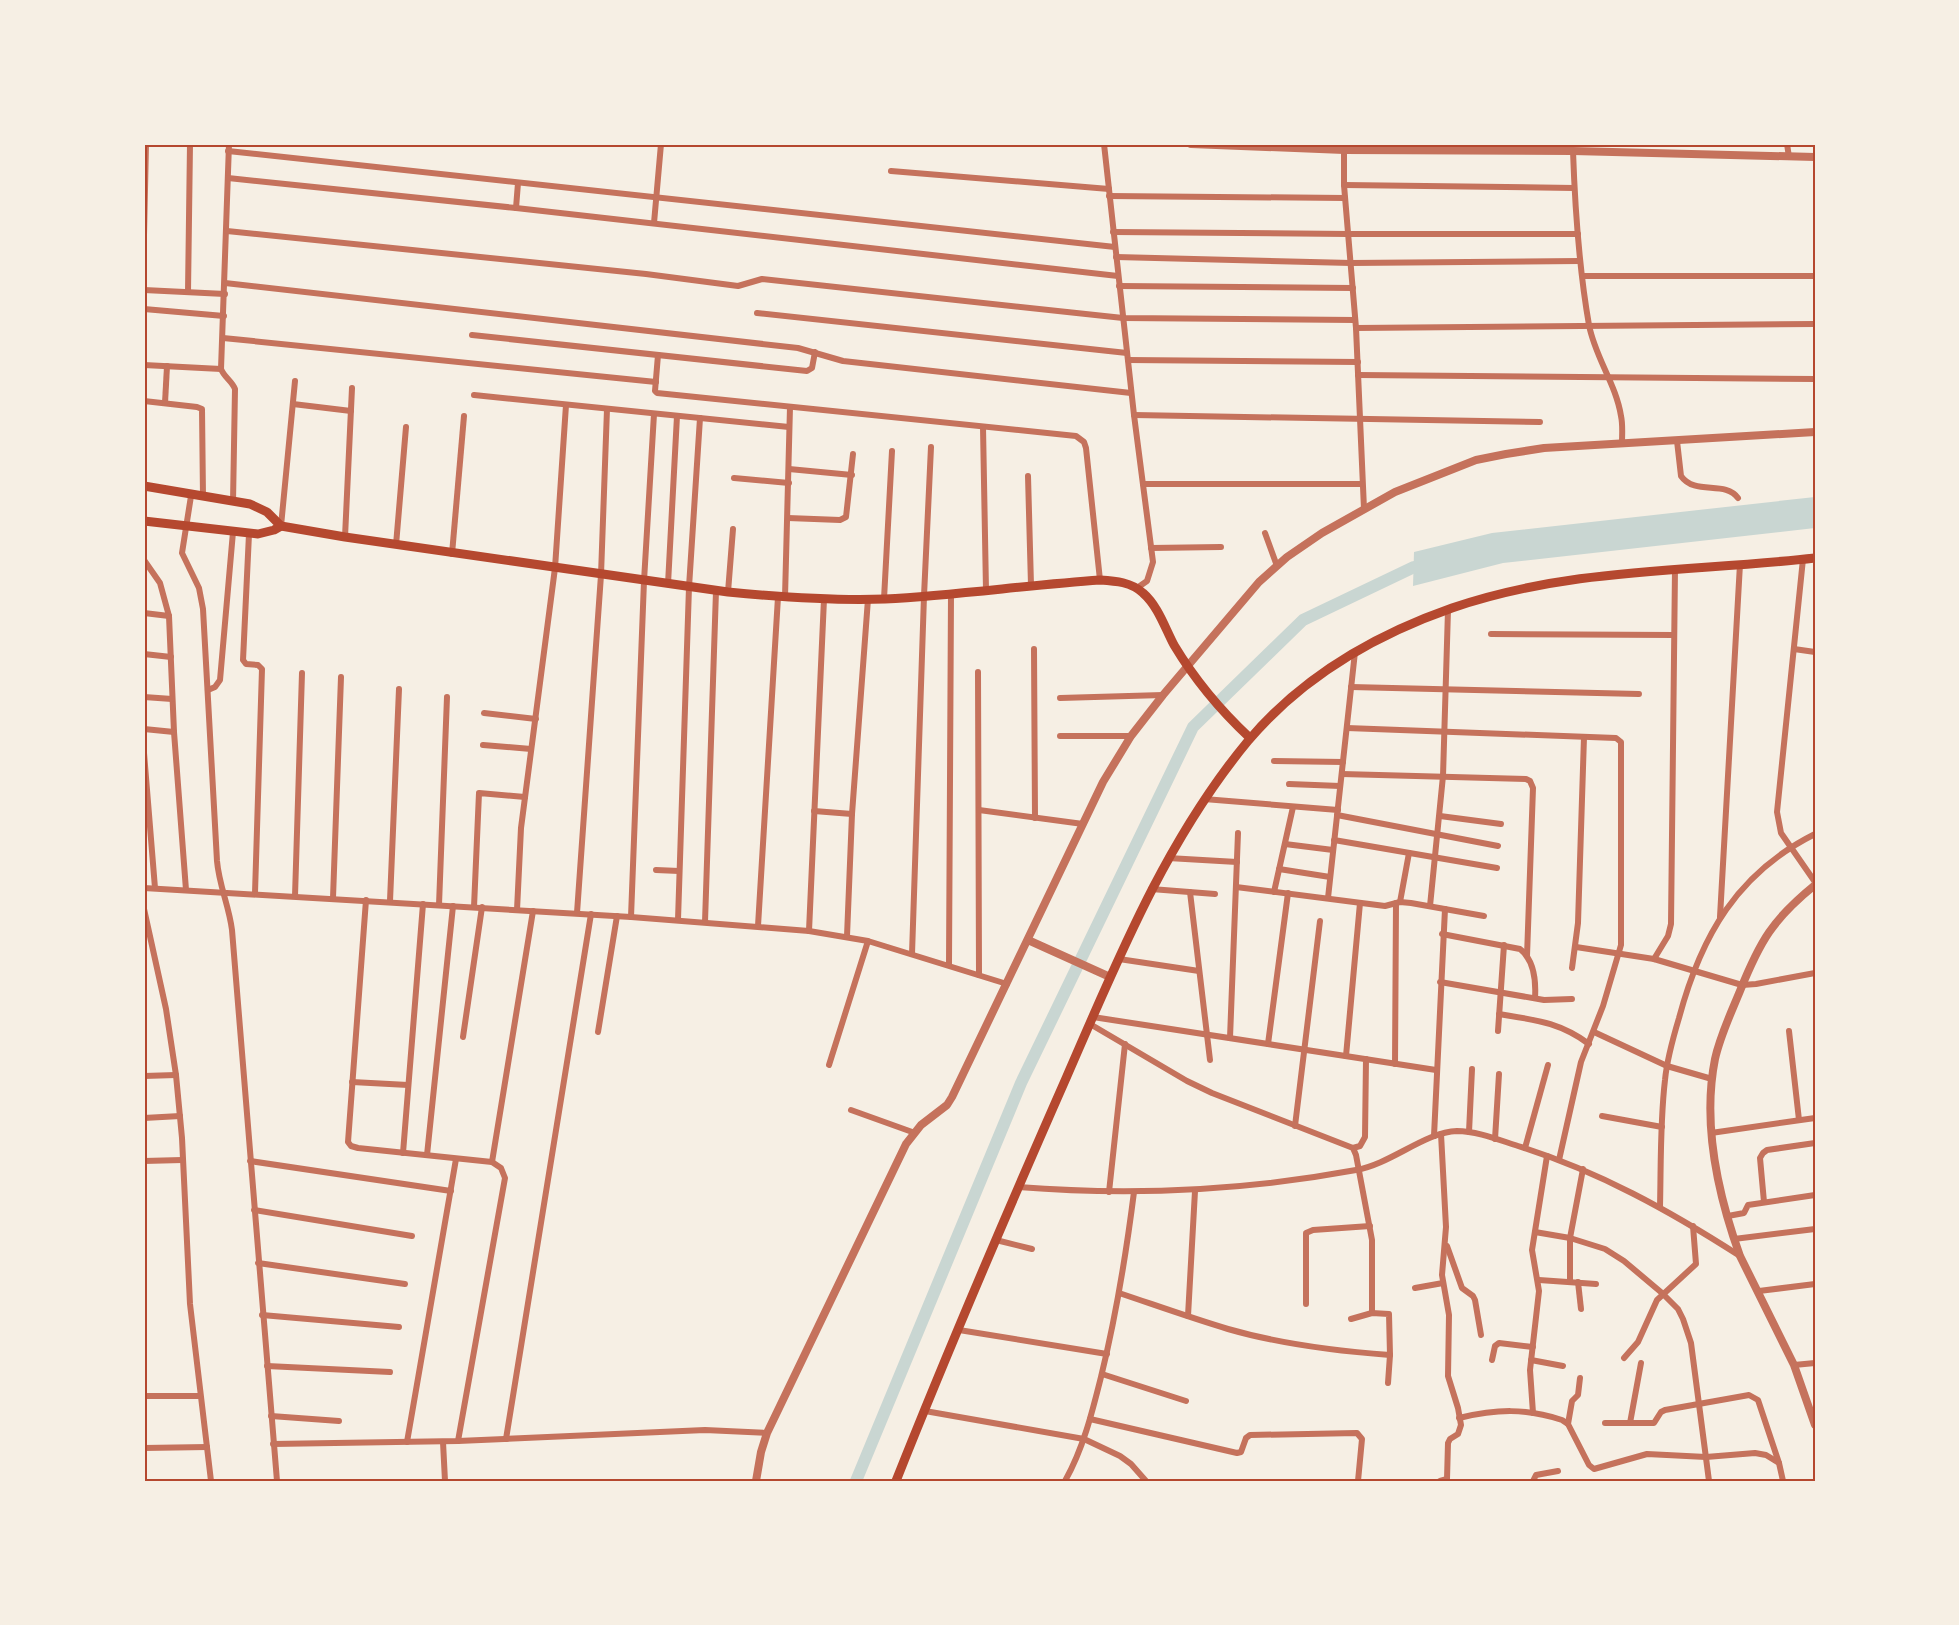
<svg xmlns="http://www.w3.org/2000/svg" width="1959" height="1625" viewBox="0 0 1959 1625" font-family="Helvetica,sans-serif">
<rect width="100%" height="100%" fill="#f6efe4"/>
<path fill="#c9d6d2" d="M 1815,497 L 1815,528 L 1503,563 L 1413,586 L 1414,552 L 1492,533 Z"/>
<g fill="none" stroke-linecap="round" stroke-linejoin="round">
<path stroke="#c9d6d2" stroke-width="12" d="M 856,1481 L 1021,1083 L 1193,727 L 1303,620 L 1414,567"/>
<g stroke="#c5725c" stroke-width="6">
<path d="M 229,144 L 221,369 C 224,377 232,381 235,389 L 233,502"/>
<path d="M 1104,144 L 1134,415 L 1153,562 L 1147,581 L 1137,588"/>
<path d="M 1344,144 L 1344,185 L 1356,328 L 1364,509"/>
<path d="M 1787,144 L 1789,157"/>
<path d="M 228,151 L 1115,247"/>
<path d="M 1573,151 C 1575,209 1579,268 1589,325 C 1595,357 1616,384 1621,416 C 1623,425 1622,434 1622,443"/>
<path d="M 891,171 L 1109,189"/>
<path d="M 228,178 L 516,208 L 1118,276"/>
<path d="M 1344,185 L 1574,188"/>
<path d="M 1109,196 L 1345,198"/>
<path d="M 516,208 L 518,183"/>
<path d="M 654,223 L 661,144"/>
<path d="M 227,231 L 646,274 L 738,286 L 762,279 L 1123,318 L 1355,320"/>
<path d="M 1113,232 L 1348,234 L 1578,234"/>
<path d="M 144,235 L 146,144"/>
<path d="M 1116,257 L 1351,263 L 1580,261"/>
<path d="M 1583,276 L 1815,276"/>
<path d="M 225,283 L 798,348 L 843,361 L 1131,393"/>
<path d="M 1119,286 L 1353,288"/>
<path d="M 144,290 L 225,294"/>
<path d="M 188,292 L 190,144"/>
<path d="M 144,309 L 224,316"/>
<path d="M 757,313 L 1127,353"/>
<path d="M 1356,328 L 1815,324"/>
<path d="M 472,335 L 807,371 L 812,368 L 815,352"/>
<path d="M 223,338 L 656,382"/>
<path d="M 658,355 L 655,391 L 657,393 L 1076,436 L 1084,442 L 1086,448 L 1100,580"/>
<path d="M 1128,360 L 1358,362"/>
<path d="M 144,365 L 221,369"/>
<path d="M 1358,375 L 1815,379"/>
<path d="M 474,395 L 789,427"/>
<path d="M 144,401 L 197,407 L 202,409 L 203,497"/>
<path d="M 165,403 L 167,366"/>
<path d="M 293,404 L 351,411"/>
<path d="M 1134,415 L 1540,422"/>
<path d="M 983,427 L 986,590"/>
<path d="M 1677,441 L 1681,476 C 1695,496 1725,480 1738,498"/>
<path d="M 789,469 L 852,475"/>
<path d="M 1028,476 L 1031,585"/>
<path d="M 734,478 L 789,483"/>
<path d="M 1143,484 L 1362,484"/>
<path d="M 191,496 L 182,553 L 199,588 L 203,609 L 217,861 C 219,885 229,906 232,930 L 277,1481"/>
<path d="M 788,518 L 840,520 L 846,517 L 853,454"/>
<path d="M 281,526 L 295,381"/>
<path d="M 1265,533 L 1277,566"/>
<path d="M 249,534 L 243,660 L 246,664 L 258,665 L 262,669 L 255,893"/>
<path d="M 345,537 L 352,388"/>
<path d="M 396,545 L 406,427"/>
<path d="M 1151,548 L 1221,547"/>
<path d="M 452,554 L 464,416"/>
<path d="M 1803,559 L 1777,812 L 1781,833 L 1815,882"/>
<path d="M 144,560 L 160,583 L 169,616 L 174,732 L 186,890"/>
<path d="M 668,584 L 677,416"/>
<path d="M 728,592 L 733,529"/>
<path d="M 785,597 L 790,407"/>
<path d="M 884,599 L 892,451"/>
<path d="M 144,613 L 169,616"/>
<path d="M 1491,634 L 1674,635"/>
<path d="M 1034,649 L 1035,818"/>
<path d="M 1794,649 L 1815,652"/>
<path d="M 144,654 L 171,657"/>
<path d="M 978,672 L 979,975"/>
<path d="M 1351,687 L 1639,694"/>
<path d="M 208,690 L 215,687 L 220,680 L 233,532"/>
<path d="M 144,697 L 172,699"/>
<path d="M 1060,698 L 1163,695"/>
<path d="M 484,713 L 536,719"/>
<path d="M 1347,728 L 1616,738 L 1621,742 L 1621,945 L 1603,1006 L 1581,1062 L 1559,1160"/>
<path d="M 144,729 L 174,732"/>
<path d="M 1060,736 L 1131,736"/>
<path d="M 483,745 L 531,749"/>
<path d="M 144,753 L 155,888"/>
<path d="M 1274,761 L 1343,762"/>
<path d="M 1342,774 L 1526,779 L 1530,781 L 1533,788 L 1527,956"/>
<path d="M 1289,784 L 1340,786"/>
<path d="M 1204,799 L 1338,810"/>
<path d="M 979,810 L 1083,824"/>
<path d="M 814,811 L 852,814"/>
<path d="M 1337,815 L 1498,846"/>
<path d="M 1440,816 L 1501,824"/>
<path d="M 1334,840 L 1497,868"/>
<path d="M 1285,844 L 1333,850"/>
<path d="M 1168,858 L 1237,862"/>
<path d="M 1279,869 L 1330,877"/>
<path d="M 656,870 L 679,871"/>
<path d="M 1236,887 L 1385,906 L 1400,902 L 1411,903 L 1484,916"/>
<path d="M 144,888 L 631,917 L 809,931 L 868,941 L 1007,984"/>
<path d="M 1151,889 L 1215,894"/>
<path d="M 1190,892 L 1210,1060"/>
<path d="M 1274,892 L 1293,807"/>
<path d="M 295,896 L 302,673"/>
<path d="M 333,898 L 341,677"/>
<path d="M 1328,898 L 1355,652"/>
<path d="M 366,900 L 348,1142 L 351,1146 L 358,1148 L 492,1162 L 501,1168 L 505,1178 L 458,1441"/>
<path d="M 390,901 L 399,689"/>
<path d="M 1400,902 L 1409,853"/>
<path d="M 439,905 L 447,697"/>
<path d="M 1430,906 L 1443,776 L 1448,610"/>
<path d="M 474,907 L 479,793 L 525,797"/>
<path d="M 144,909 L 166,1009 L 176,1075 L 182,1138 L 190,1304 L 211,1481"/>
<path d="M 517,910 L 521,828 L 555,568 L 566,405"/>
<path d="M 577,913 L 601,575 L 607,409"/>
<path d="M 631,917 L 644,581 L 654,414"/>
<path d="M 1720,917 L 1740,564"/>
<path d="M 678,920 L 689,587 L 700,418"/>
<path d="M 705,922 L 716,591"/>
<path d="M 758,926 L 778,597"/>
<path d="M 809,931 L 824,599"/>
<path d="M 1442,934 L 1520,949 C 1534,960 1536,982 1535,998"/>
<path d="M 847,936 L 852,814 L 868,599"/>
<path d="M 1576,947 L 1654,959 L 1742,985 L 1756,984 L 1815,973"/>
<path d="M 912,954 L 924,596 L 931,447"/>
<path d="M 1119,959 L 1199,971"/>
<path d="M 1654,959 L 1668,936 L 1671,924 L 1675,569"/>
<path d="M 949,965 L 951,594"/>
<path d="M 1572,968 L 1578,923 L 1584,737"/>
<path d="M 1440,982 L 1544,1000 L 1572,999"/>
<path d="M 1499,1014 C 1535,1020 1559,1022 1589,1044"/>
<path d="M 1093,1017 L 1436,1070"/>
<path d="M 1090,1024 L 1187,1081 L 1212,1093 L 1353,1148 L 1356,1155 L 1372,1240 L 1372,1313"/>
<path d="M 1498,1031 L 1504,945"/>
<path d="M 1789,1031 L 1799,1120"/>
<path d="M 598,1032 L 617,916"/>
<path d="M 1594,1032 L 1667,1066 L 1712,1079"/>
<path d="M 463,1037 L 482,907"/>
<path d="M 1230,1038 L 1238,833"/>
<path d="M 1268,1044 L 1288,893"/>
<path d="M 1346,1056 L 1360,903"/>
<path d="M 1395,1064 L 1396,903"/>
<path d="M 829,1065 L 868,941"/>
<path d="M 144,1076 L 176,1075"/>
<path d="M 352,1082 L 408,1085"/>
<path d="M 851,1110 L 915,1133"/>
<path d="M 1602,1116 L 1662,1127"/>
<path d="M 144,1118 L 180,1116"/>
<path d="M 1295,1126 L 1320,921"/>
<path d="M 1469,1132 L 1472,1069"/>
<path d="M 1711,1133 L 1815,1118"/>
<path d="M 1434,1136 L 1445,909"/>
<path d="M 1495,1139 L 1499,1074"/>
<path d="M 1353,1148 L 1360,1146 L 1365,1137 L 1366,1059"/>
<path d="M 1525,1148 L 1548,1065"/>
<path d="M 403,1153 L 423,904"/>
<path d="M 427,1155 L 453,906"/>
<path d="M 144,1161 L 182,1160"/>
<path d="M 250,1161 L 451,1191"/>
<path d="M 492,1162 L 533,911"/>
<path d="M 1018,1187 C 1133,1196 1243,1191 1356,1170 C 1391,1164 1425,1132 1457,1131 C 1477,1131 1499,1140 1518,1146 C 1598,1171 1670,1211 1740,1256"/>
<path d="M 1109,1192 L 1125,1044"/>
<path d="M 1764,1202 L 1760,1158 L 1763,1153 L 1767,1150 L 1815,1143"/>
<path d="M 1660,1207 C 1661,1165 1660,1122 1665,1080 C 1667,1059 1673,1038 1679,1018 C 1701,936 1737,873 1815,834"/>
<path d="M 254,1210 L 412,1236"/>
<path d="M 1728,1216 L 1744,1213 L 1748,1205 L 1815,1195"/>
<path d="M 1535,1232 L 1570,1238 L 1605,1249 L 1624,1261 L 1662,1293 L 1678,1309 L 1683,1319 L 1691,1343 L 1709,1481"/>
<path d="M 1734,1239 L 1815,1229"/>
<path d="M 996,1240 L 1032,1249"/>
<path d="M 1447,1246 L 1462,1288 L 1473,1296 L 1475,1300 L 1481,1335"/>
<path d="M 258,1263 L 405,1284"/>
<path d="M 1539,1280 L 1596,1284"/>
<path d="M 1570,1281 L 1570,1238 L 1583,1169"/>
<path d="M 1578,1282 L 1581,1309"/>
<path d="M 1415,1288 L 1443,1283"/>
<path d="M 1759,1291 L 1815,1284"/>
<path d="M 1119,1293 C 1155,1305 1191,1318 1228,1329 C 1280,1344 1336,1351 1390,1355"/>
<path d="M 1306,1304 L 1306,1233 L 1313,1230 L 1370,1226"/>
<path d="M 262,1315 L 399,1327"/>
<path d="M 1188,1316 L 1195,1191"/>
<path d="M 1351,1319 L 1372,1313 L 1389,1314 L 1390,1355 L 1388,1383"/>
<path d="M 959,1330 L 1107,1354"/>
<path d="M 1624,1358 L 1638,1342 L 1657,1300 L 1696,1264 L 1693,1226"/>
<path d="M 1492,1360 L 1495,1346 L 1499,1343 L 1533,1347"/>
<path d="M 1531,1360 L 1563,1366"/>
<path d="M 1794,1365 L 1815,1363"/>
<path d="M 267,1366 L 390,1372"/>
<path d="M 1102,1374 L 1186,1401"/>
<path d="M 144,1396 L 200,1396"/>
<path d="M 925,1411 L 1084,1439 L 1120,1456 L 1131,1464 L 1146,1481"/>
<path d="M 1533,1413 L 1530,1370 L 1539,1291 L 1532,1250 L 1547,1156"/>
<path d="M 271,1416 L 339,1421"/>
<path d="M 1459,1418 C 1497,1409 1525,1408 1562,1420 L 1568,1424 L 1589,1465 L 1594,1469 L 1647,1454 L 1706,1457 L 1755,1453 L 1766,1455 L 1779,1463 L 1783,1481"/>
<path d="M 1090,1419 L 1237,1453 L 1241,1452 L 1246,1438 L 1250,1435 L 1357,1433 L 1362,1439 L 1358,1481"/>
<path d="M 1605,1423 L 1654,1423 L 1661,1412 L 1665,1410 L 1749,1395 L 1758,1400 L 1779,1463"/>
<path d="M 1630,1423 L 1641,1363"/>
<path d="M 1568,1424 L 1572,1401 L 1578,1395 L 1580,1378"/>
<path d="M 506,1439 L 591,914"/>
<path d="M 407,1442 L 456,1159"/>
<path d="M 443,1442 L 445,1481"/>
<path d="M 273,1444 L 458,1441 L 705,1430 L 767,1433"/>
<path d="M 144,1448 L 207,1447"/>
<path d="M 1065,1481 C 1083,1449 1092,1413 1101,1377 C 1116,1316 1126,1255 1134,1192"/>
<path d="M 1440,1481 L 1447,1479 L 1448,1443 L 1450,1439 L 1458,1434 L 1461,1425 L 1458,1408 L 1448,1376 L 1449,1315 L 1442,1275 L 1446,1227 L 1441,1134"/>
<path d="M 1533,1481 L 1536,1475 L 1558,1471"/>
</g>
<g stroke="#c5725c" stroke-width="8">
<path d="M 1191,144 L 1344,150 L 1573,151 L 1815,157"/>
<path d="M 1815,885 C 1773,919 1760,941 1740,991 C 1731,1013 1720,1036 1715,1059 C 1702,1124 1718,1195 1740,1256 L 1794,1365 L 1815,1425"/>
<path d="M 1028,940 L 1110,977"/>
<path d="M 756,1481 L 761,1452 L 767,1433 L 906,1144 L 921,1125 L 947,1105 L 952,1097 L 1103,782 L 1131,736 L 1163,695 L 1259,582 L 1287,557 L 1322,533 L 1395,492 L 1476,460 L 1506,454 L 1544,448 L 1815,432"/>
</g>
<g stroke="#b5482f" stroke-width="9">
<path d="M 144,486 L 250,504 L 267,512 L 281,526 L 345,537 L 728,592 C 780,597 832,601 885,599 C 957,595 1028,585 1100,580 C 1116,581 1131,582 1143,593 C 1158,606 1165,628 1174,645 C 1195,680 1220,710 1250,738"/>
<path d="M 144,521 L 258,534 L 274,530 L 281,526"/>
<path d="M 896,1481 C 950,1345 1008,1210 1067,1076 C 1118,959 1166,840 1248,741 C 1301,678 1375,635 1452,608 C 1572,567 1691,572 1815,558"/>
</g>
</g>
<rect width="1959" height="1625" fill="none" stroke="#f6efe4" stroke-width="291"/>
<rect x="146" y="146" width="1668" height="1334" fill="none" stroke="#b5482f" stroke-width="2"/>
</svg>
